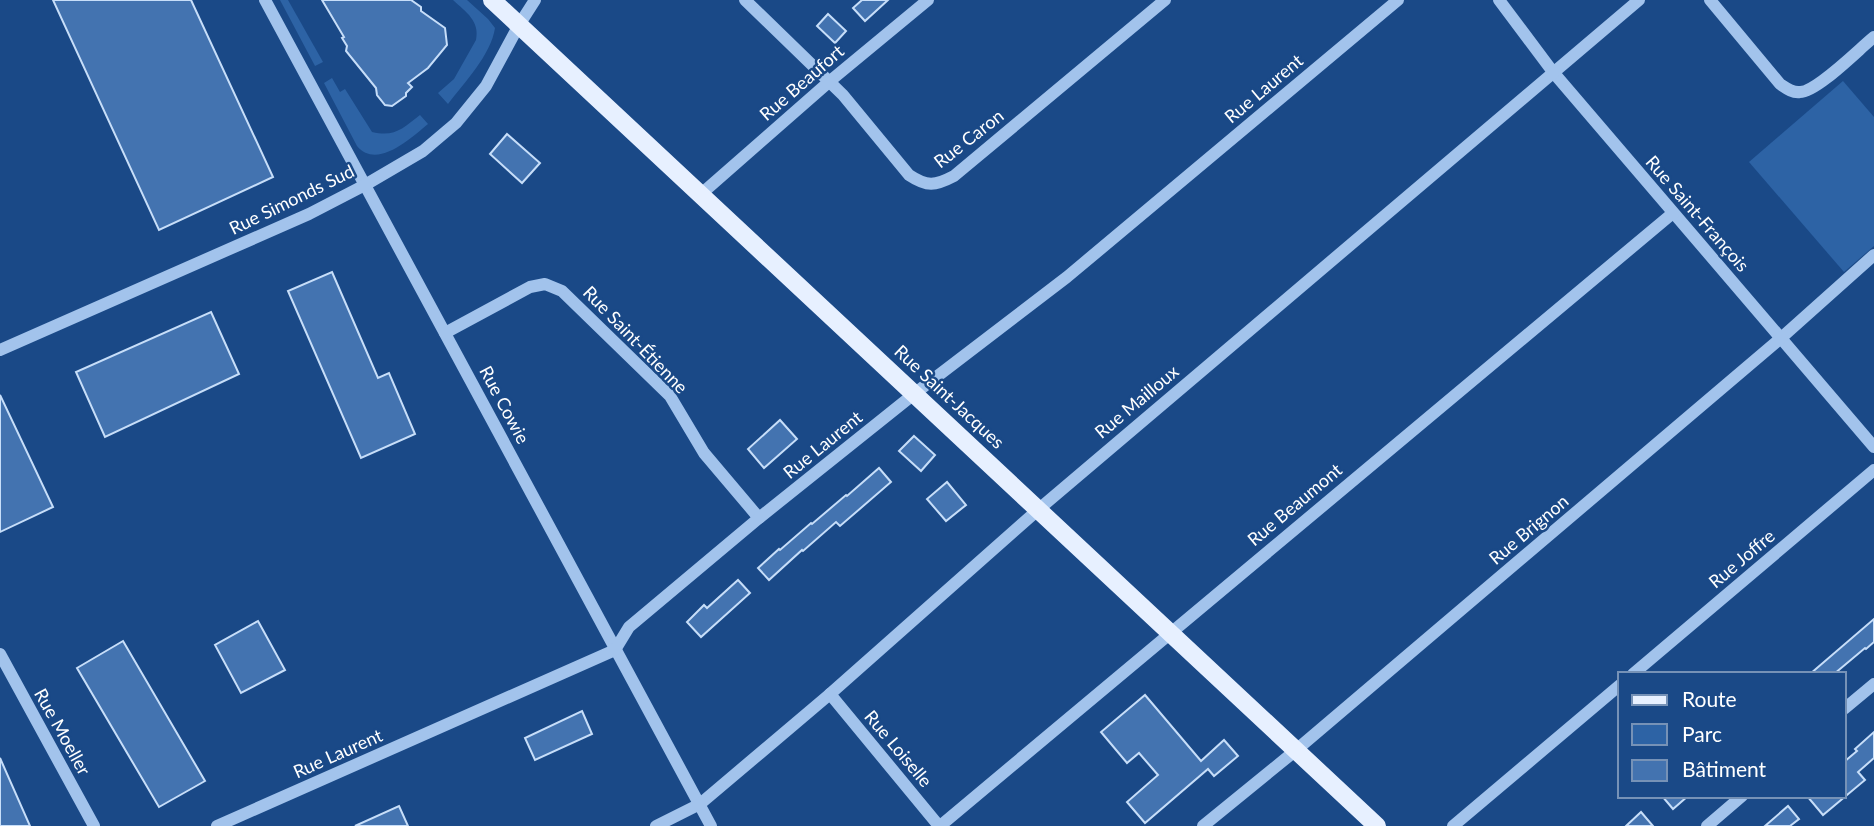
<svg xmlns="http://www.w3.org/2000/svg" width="1874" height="826" viewBox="0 0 1874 826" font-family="Lato,sans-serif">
<rect width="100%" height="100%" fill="#1a4987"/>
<g fill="#2d63a5">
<path d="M 280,0 L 288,0 L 323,62 L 315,66 Z"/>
<path d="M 453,0 L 467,0 L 488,19 L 495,28 C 491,55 464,83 448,104 L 438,93 L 454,79 L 476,40 C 480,21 466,12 453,0 Z"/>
<path d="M 332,78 L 340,92 L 345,89 L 372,132 C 395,137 402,129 420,115 L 428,124 C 411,138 377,170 357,146 L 324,83 Z"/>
<path d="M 1843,81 L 1874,117 L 1874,246 L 1844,272 L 1749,162 Z"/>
</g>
<g fill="#4373b0" stroke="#c7def9" stroke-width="2">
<path d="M 53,0 L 191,0 L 273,177 L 159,230 Z"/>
<path d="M 322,0 L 411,0 L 421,7 L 421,11 L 445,28 L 447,45 L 428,68 L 408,83 L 412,87 L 406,93 L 406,96 L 392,106 L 385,105 L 377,95 L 376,88 L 346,51 L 347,46 L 342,38 L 344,37 Z"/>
<path d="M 862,0 L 888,0 L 865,21 L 853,8 Z"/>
<path d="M 828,14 L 846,31 L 835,43 L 817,26 Z"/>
<path d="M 507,134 L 540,163 L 522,183 L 490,154 Z"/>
<path d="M 332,272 L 378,378 L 389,373 L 415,434 L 361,458 L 288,291 Z"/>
<path d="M 211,312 L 239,374 L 105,437 L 76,372 Z"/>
<path d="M 0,395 L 53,507 L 0,532 Z"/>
<path d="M 780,420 L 797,439 L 764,468 L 748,449 Z"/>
<path d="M 914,436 L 935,455 L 921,471 L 899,451 Z"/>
<path d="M 879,468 L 891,482 L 840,526 L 836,522 L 803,551 L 802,550 L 769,580 L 758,568 L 779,549 L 780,550 L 811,523 L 812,524 L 846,495 L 847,496 Z"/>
<path d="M 947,482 L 966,505 L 946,521 L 927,499 Z"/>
<path d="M 738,580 L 750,593 L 701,637 L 687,622 L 704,605 L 707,608 Z"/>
<path d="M 1874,619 L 1874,642 L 1866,649 L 1865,648 L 1834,674 L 1810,674 Z"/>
<path d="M 258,621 L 285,670 L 241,693 L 215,645 Z"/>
<path d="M 123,641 L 205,781 L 159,807 L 77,668 Z"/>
<path d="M 1145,695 L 1201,761 L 1224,740 L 1238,756 L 1214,776 L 1208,769 L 1145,823 L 1127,802 L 1158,775 L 1139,753 L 1127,763 L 1101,732 Z"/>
<path d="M 582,711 L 592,734 L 535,760 L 525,738 Z"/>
<path d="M 1874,732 L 1874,758 L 1858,772 L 1865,780 L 1823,815 L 1807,796 L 1844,796 L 1844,762 L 1857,751 L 1855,749 Z"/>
<path d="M 0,758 L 30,826 L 0,826 Z"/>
<path d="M 1662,796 L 1688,796 L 1673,809 Z"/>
<path d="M 399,806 L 408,826 L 355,826 Z"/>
<path d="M 1788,806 L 1799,819 L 1790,826 L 1765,826 Z"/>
<path d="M 1641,812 L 1653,826 L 1626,826 Z"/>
</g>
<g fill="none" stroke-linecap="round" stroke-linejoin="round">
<g stroke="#a2c3ec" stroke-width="12">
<path d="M 265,0 L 711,826"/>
<path d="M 745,0 L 843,95 L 909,175 C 927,187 935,186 954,176 L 1165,0"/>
<path d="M 1499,0 L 1553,72 L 1874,447"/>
<path d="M 1710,0 L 1780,84 C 1786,88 1792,93 1800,92 C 1817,92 1859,49 1874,37"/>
<path d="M 700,195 L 830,81 L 928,0"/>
<path d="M 445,333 L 530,287 L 545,284 L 562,291 L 670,396 L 704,453 L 759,518"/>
<path d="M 0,350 L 309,214 L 365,185 L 423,151 L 456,123 L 486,86 L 519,25 L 535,0"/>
<path d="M 0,654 L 94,826"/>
<path d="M 1633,674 L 1874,470"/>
<path d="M 830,694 L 939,826"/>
<path d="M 1844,709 L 1874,684"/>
<path d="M 217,826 L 615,650 L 629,627 L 759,518 L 914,394 L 1067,277 L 1398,0"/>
<path d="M 656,826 L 700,804 L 830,694 L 1039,509 L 1639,0"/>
<path d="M 940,826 L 1673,213"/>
<path d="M 1203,826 L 1295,751 L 1781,338 L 1874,255"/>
<path d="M 1453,826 L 1620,685"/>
<path d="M 1707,826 L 1742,796"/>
</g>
<path stroke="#e7f0ff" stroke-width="18" d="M 492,0 L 1377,826"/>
</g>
<g text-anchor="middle" stroke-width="5" stroke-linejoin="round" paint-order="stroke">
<g font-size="18" fill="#fff" stroke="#1a4987">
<text transform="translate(802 83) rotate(-41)" y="6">Rue Beaufort</text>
<text transform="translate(1264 89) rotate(-40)" y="6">Rue Laurent</text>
<text transform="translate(969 139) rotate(-38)" y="6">Rue Caron</text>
<text transform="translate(292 200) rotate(-26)" y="6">Rue Simonds Sud</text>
<text transform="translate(1697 214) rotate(49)" y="6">Rue Saint-François</text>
<text transform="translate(635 340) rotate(46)" y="6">Rue Saint-Étienne</text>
<text transform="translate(949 397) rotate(43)" y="6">Rue Saint-Jacques</text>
<text transform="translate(1137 402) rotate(-40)" y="6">Rue Mailloux</text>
<text transform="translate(504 405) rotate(62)" y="6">Rue Cowie</text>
<text transform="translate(823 445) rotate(-39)" y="6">Rue Laurent</text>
<text transform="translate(1295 505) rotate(-40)" y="6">Rue Beaumont</text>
<text transform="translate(1529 530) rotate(-40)" y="6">Rue Brignon</text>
<text transform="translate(1742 559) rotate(-40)" y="6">Rue Joffre</text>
<text transform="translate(62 732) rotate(61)" y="6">Rue Moeller</text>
<text transform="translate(898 749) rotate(50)" y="6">Rue Loiselle</text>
<text transform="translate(338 754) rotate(-24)" y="6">Rue Laurent</text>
</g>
</g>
<rect x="1618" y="672" width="228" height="126" fill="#1a4987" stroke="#7692b7" stroke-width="2"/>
<rect x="1632" y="695" width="35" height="10" fill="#e7f0ff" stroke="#7692b7" stroke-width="2"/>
<text x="1682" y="707" font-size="21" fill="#ffffff">Route</text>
<rect x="1632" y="724" width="35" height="21" fill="#2d63a5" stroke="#7692b7" stroke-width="2"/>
<text x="1682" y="742" font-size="21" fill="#ffffff">Parc</text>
<rect x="1632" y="760" width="35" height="21" fill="#4373b0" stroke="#7692b7" stroke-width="2"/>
<text x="1682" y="777" font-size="21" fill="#ffffff">Bâtiment</text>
</svg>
